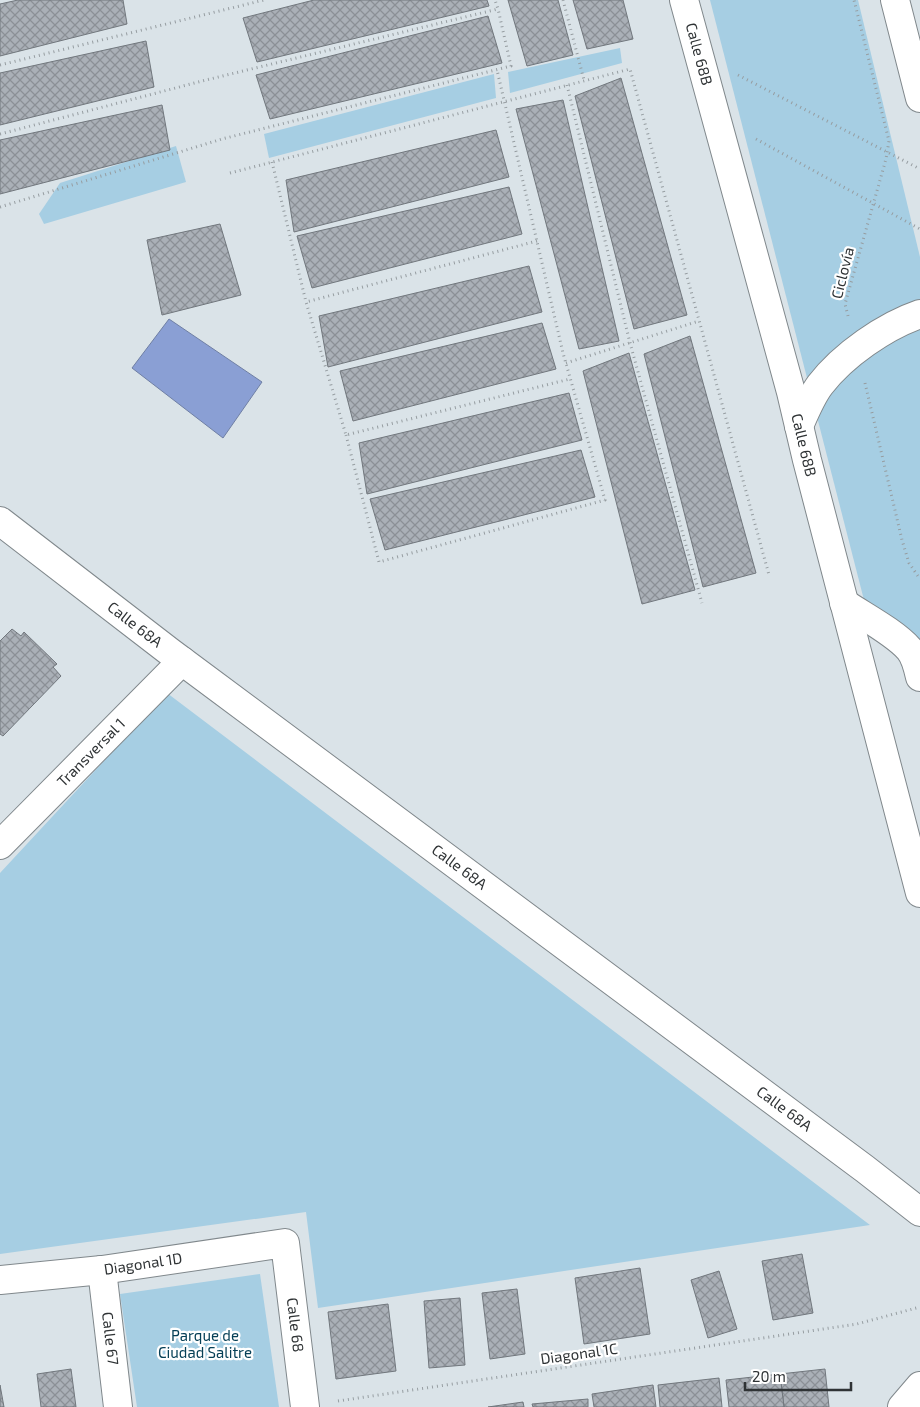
<svg xmlns="http://www.w3.org/2000/svg" width="920" height="1407" viewBox="0 0 920 1407" font-family="'Exo 2',sans-serif">
<defs>
<pattern id="building-cross-hatch" width="8" height="8" patternUnits="userSpaceOnUse" patternTransform="scale(1.25)"><rect width="8" height="8" fill="#aab0b7"/><path d="M0 0l8 8M0 8l8-8" fill="none" stroke="#8b9096"/></pattern>
</defs>
<rect width="100%" height="100%" fill="#dae3e8"/>
<g fill="#a6cee3">
<path d="M 710,0 L 858,0 L 920,257 L 920,644 L 864,600 Z"/>
<path d="M 620,48 L 622,63 L 510,93 L 508,72 Z"/>
<path d="M 494,74 L 496,98 L 269,158 L 264,134 Z"/>
<path d="M 176,146 L 186,182 L 44,224 L 39,214 L 60,183 Z"/>
<path d="M 167,693 L 870,1225 L 318,1308 L 306,1212 L 0,1254 L 0,873 Z"/>
<path d="M 260,1274 L 279,1407 L 137,1407 L 120,1294 Z"/>
</g>
<path fill="#8a9fd4" stroke="#6f7fa4" d="M 169,319 L 262,382 L 223,438 L 132,368 Z"/>
<g fill="url(#building-cross-hatch)" stroke="#71777d">
<path d="M 18,0 L 123,0 L 127,24 L 0,56 L 0,4 Z"/>
<path d="M 314,0 L 487,0 L 489,6 L 257,62 L 243,18 Z"/>
<path d="M 508,0 L 558,0 L 573,55 L 527,66 Z"/>
<path d="M 573,0 L 623,0 L 633,39 L 587,49 Z"/>
<path d="M 488,16 L 502,63 L 270,119 L 256,75 Z"/>
<path d="M 146,41 L 154,87 L 0,125 L 0,73 Z"/>
<path d="M 621,78 L 687,315 L 634,329 L 575,96 Z"/>
<path d="M 563,100 L 619,341 L 579,349 L 516,109 Z"/>
<path d="M 162,105 L 170,150 L 0,194 L 0,140 Z"/>
<path d="M 496,130 L 509,177 L 294,232 L 286,180 Z"/>
<path d="M 509,187 L 522,234 L 312,288 L 297,236 Z"/>
<path d="M 220,224 L 241,295 L 162,315 L 147,240 Z"/>
<path d="M 529,266 L 542,312 L 328,367 L 319,316 Z"/>
<path d="M 542,323 L 556,369 L 353,421 L 340,371 Z"/>
<path d="M 690,336 L 756,573 L 703,587 L 644,354 Z"/>
<path d="M 629,353 L 695,590 L 642,604 L 583,371 Z"/>
<path d="M 569,393 L 582,440 L 367,494 L 359,443 Z"/>
<path d="M 581,450 L 595,497 L 385,550 L 370,499 Z"/>
<path d="M 12,629 L 21,636 L 24,632 L 57,664 L 53,667 L 61,676 L 3,736 L 0,734 L 0,641 Z"/>
<path d="M 802,1254 L 813,1313 L 773,1320 L 762,1261 Z"/>
<path d="M 640,1268 L 650,1334 L 584,1344 L 575,1278 Z"/>
<path d="M 719,1271 L 737,1329 L 708,1338 L 691,1280 Z"/>
<path d="M 517,1289 L 525,1354 L 490,1359 L 482,1293 Z"/>
<path d="M 460,1298 L 465,1365 L 429,1368 L 424,1301 Z"/>
<path d="M 388,1304 L 396,1371 L 336,1379 L 328,1312 Z"/>
<path d="M 71,1369 L 76,1407 L 41,1407 L 37,1374 Z"/>
<path d="M 825,1369 L 829,1407 L 784,1407 L 780,1374 Z"/>
<path d="M 780,1374 L 784,1407 L 729,1407 L 726,1380 Z"/>
<path d="M 719,1378 L 722,1407 L 660,1407 L 658,1385 Z"/>
<path d="M 0,1385 L 4,1407 L 0,1407 Z"/>
<path d="M 653,1385 L 656,1407 L 594,1407 L 592,1394 Z"/>
<path d="M 588,1399 L 588,1407 L 533,1407 L 532,1404 Z"/>
<path d="M 523,1402 L 524,1407 L 488,1407 Z"/>
</g>
<g fill="none" stroke-linecap="round" stroke-linejoin="round">
<g stroke="#80888c" stroke-width="30">
<g id="minor">
<path id="s1" d="M 684,0 L 791,392 L 807,460 L 920,893"/>
<path d="M 895,0 L 920,98"/>
<path d="M 799,426 C 805,412 811,397 820,385 C 843,355 885,326 920,314"/>
<path id="s2" d="M 0,521 L 170,652 L 865,1169 L 920,1212"/>
<path d="M 844,603 C 863,616 894,632 909,649 C 915,656 918,668 920,677"/>
<path id="s3" d="M 0,845 L 182,661"/>
<path id="s4" d="M 102,1270 L 118,1407"/>
<path id="s5" d="M 0,1280 L 102,1270 L 285,1243 L 305,1407"/>
<path d="M 902,1407 L 920,1386"/>
</g>
</g>
<g stroke="#969da1" stroke-width="3" stroke-dasharray="1 4" stroke-linecap="butt">
<path d="M 563,0 L 584,80"/>
<path d="M 0,65 L 264,0"/>
<path d="M 738,75 L 920,169"/>
<path d="M 567,85 L 630,343 L 702,603"/>
<path d="M 0,134 L 206,80 L 498,9 L 495,0"/>
<path d="M 756,139 L 920,229"/>
<path d="M 272,162 L 306,302"/>
<path d="M 230,173 L 630,69 L 769,575"/>
<path d="M 0,207 L 222,139 L 511,66 L 498,9"/>
<path d="M 537,241 L 306,302 L 346,435 L 570,379"/>
<path d="M 848,316 L 845,304 L 886,159 L 889,141 L 854,0"/>
<path d="M 566,363 L 699,321"/>
<path d="M 865,383 L 902,540 L 909,563 L 920,579"/>
<path d="M 346,435 L 379,562 L 605,500 L 563,353 L 497,70"/>
<path d="M 338,1401 L 857,1324 L 920,1307"/>
</g>
<use href="#minor" stroke="#fff" stroke-width="28"/>
</g>
<g text-anchor="middle" stroke-width="4.5" stroke-linejoin="round" paint-order="stroke">
<g font-size="15" fill="#2f3335" stroke="#fff">
<text dy="5" stroke="none"><textPath href="#s1" startOffset="56">Calle 68B</textPath></text>
<text transform="translate(843 273) rotate(-76)" y="5">Ciclovía</text>
<text dy="5" stroke="none"><textPath href="#s1" startOffset="461">Calle 68B</textPath></text>
<text dy="5" stroke="none"><textPath href="#s2" startOffset="170">Calle 68A</textPath></text>
<text dy="5" stroke="none"><textPath href="#s3" startOffset="130">Transversal 1</textPath></text>
<text dy="5" stroke="none"><textPath href="#s2" startOffset="575">Calle 68A</textPath></text>
<text dy="5" stroke="none"><textPath href="#s2" startOffset="980">Calle 68A</textPath></text>
<text dy="5" stroke="none"><textPath href="#s5" startOffset="144">Diagonal 1D</textPath></text>
<text dy="5" stroke="none"><textPath href="#s5" startOffset="370">Calle 68</textPath></text>
<text dy="5" stroke="none"><textPath href="#s4" startOffset="69">Calle 67</textPath></text>
<text transform="translate(579 1354) rotate(-8)" y="5">Diagonal 1C</text>
</g>
<g font-size="15" fill="#064057" stroke="#fff">
<text x="205" y="1341">Parque de<tspan x="205" dy="17">Ciudad Salitre</tspan></text>
</g>
</g>
<path d="M745 1382v8h106v-8" fill="none" stroke="#2f3335" stroke-width="2.5"/>
<text x="752" y="1382" font-size="15" fill="#2f3335" stroke="#ffffff" stroke-width="4" paint-order="stroke">20 m</text>
</svg>
